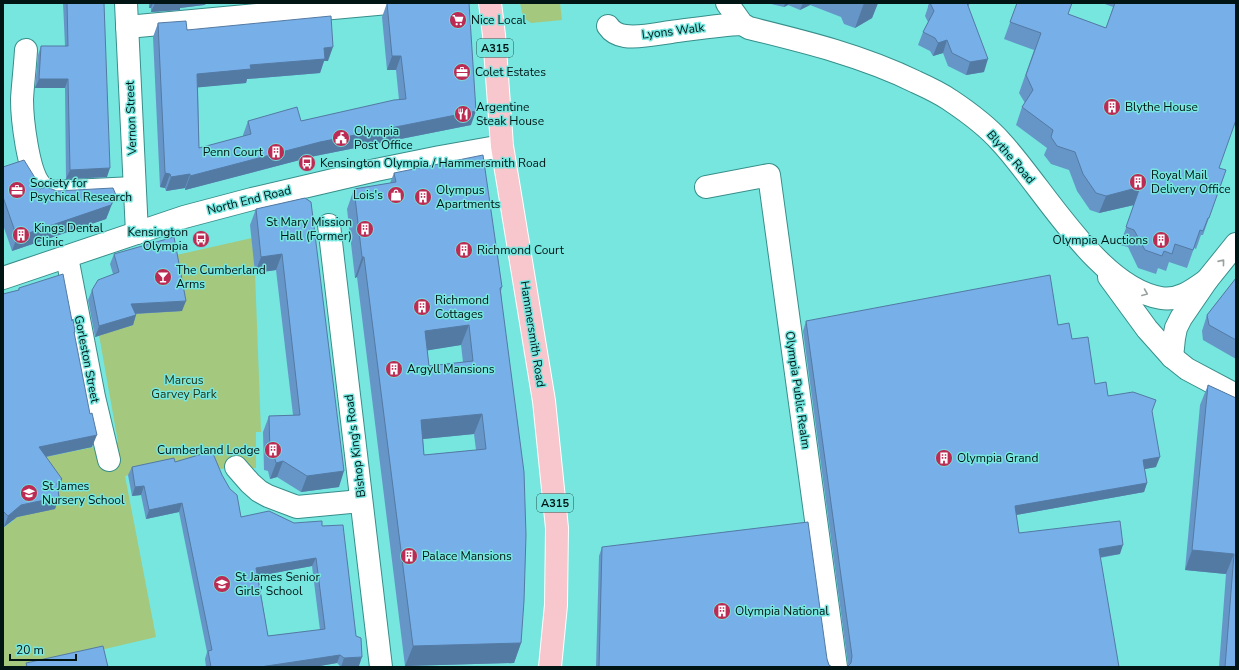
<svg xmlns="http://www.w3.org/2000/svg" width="1239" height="670" viewBox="0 0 1239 670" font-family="'Nunito Sans',sans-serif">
<rect width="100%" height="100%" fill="#76e6df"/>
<g fill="#a3c87e">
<path d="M 520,3 L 560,3 L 562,20 L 531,23 L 523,17 Z"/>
<path d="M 252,238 L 255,273 L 261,432 L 256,432 L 256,468 L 212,469 L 170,467 L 125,476 L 156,637 L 28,667 L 3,667 L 3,526 L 4,527 L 13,521 L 43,456 L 50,456 L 118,442 L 99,335 L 133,325 L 128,314 L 172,256 Z"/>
</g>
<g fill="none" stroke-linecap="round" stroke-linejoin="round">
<g stroke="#378e8a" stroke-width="24">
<g id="street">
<path d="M 126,3 L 137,233"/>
<path d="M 727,3 L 742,24 L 749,28 C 806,42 863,56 916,82 C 927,87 940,93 950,100 C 968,112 987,126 1001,142 C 1043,187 1098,288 1161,298 C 1179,301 1193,290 1207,280"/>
<path d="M 608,26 C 612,32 618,35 625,36 C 640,38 657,34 671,32 C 695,29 718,25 742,24"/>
<path d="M 127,27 L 388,3"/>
<path d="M 26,50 C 25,67 23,83 22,99 C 22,119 28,171 40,185 C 43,188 47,190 51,192 L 134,188"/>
<path d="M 706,187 L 769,175 L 836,667"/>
<path d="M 329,225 L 381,667"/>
<path d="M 67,257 L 94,397 L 109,460"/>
<path d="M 1109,277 L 1147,329 L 1172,357 L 1187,369 L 1236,395"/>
<path d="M 1172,357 L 1174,338 L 1176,328 L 1181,318 L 1207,280 L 1236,244"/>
<path d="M 236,467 L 250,483 L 259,491 L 268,496 L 297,507 L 361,501"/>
</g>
</g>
<g stroke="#378e8a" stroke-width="24">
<path id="secondary" d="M 3,278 L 184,217 L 252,199 L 376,170 L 440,157 L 502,146"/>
</g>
<g stroke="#fff" stroke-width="24">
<path id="primary" d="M 490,3 L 494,35 L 502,146 L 544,401 L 557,528 L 556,605 L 550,667"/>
</g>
<use href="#street" stroke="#fff" stroke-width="22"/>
<use href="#secondary" stroke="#fff" stroke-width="22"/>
<use href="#primary" stroke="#f8c6cd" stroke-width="22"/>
</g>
<g fill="#6696c8" fill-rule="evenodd">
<path d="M 63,3 L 104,3 L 107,177 L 66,179 L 65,88 L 35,88 L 38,55 L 41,46 L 65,46 Z"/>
<path d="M 149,3 L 208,3 L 204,5 L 180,8 L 180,10 L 151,12 L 151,8 L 149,8 Z"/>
<path d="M 387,3 L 471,125 L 315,156 L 185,190 L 185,188 L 166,191 L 165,188 L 160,187 L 153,37 L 158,23 L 328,61 L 324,61 L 320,73 L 247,79 L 246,83 L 198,87 L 199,148 L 243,137 L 243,135 L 248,121 L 301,121 L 399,100 L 396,70 L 387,70 L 382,17 Z"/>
<path d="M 771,3 L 878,3 L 872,18 L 855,28 L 844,24 L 841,17 L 810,5 L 800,10 L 788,5 L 784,7 L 771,4 Z"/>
<path d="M 929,3 L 970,3 L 968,7 L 984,72 L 966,75 L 948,66 L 943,53 L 933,56 L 930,51 L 918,45 L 923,32 L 928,22 L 925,16 L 928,7 L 928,6 Z"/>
<path d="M 1017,3 L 1068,14 L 1106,28 L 1113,7 L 1102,3 L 1236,3 L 1219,168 L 1209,218 L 1203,235 L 1201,235 L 1196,249 L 1194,248 L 1187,268 L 1169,262 L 1166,271 L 1158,268 L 1156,274 L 1138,268 L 1128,247 L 1120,245 L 1134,205 L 1099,213 L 1090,210 L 1077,191 L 1069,170 L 1051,164 L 1044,155 L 1047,148 L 1016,125 L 1022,107 L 1025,103 L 1019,93 L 1034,50 L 1004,39 Z"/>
<path d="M 3,167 L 40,189 L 110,209 L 106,219 L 12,251 L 3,225 Z"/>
<path d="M 394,173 L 502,287 L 501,291 L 521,643 L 514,663 L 405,666 L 357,277 L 355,278 L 347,209 L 354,189 L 390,183 ZM 461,345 L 463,362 L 429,366 L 427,350 ZM 474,434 L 476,450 L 424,455 L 423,439 Z"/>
<path d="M 305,198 L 339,487 L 301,492 L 277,477 L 270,479 L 268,471 L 264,470 L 263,432 L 269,416 L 293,415 L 276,270 L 255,273 L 250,225 L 256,209 Z"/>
<path d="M 114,254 L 182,311 L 136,314 L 133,325 L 95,337 L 88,300 L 92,290 L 113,274 L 110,264 Z"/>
<path d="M 1236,278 L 1236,359 L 1203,340 L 1202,331 L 1207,315 Z"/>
<path d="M 19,288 L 72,321 L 75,332 L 74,334 L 92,447 L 46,457 L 58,490 L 59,497 L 55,509 L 17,517 L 4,527 L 3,526 L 3,294 L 18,290 Z"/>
<path d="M 806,321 L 1058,325 L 1072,339 L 1095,384 L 1108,396 L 1152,411 L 1156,467 L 1144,469 L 1147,483 L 1144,492 L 1016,515 L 1019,533 L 1120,554 L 1100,558 L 848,665 L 803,331 Z"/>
<path d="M 1208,385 L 1236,398 L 1236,667 L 1219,667 L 1226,574 L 1185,570 L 1200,405 Z"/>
<path d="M 175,462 L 241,517 L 294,523 L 322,526 L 359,666 L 341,667 L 337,663 L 314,667 L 206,667 L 205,659 L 207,652 L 179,512 L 146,519 L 141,495 L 132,496 L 128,475 L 132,467 ZM 312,566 L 320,630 L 268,636 L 258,576 Z"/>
<path d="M 602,547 L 827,659 L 829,665 L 832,667 L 596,667 L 599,556 Z"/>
</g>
<g fill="#537aa3">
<path d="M 151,3 L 153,3 L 151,8 L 149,8 Z"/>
<path d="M 155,3 L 208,3 L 204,5 L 180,8 L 180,10 L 151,12 Z"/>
<path d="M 785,3 L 789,3 L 788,5 L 784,7 Z"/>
<path d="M 803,3 L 811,3 L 810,5 L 800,10 Z"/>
<path d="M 864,3 L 878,3 L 872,18 L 855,28 Z"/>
<path d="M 947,40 L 943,53 L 933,56 L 938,43 Z"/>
<path d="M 333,47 L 328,61 L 324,61 L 320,73 L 247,79 L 246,83 L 192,88 L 197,74 L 250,65 L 324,48 Z"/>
<path d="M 392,56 L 401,56 L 396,70 L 387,70 Z"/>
<path d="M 988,59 L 984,72 L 966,75 L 970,62 Z"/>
<path d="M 39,79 L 68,79 L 65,88 L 35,88 Z"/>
<path d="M 476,111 L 471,125 L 315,156 L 185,190 L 190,176 L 320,142 Z"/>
<path d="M 110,168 L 107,177 L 66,179 L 70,170 Z"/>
<path d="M 165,173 L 170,174 L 165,188 L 160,187 Z"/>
<path d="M 190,174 L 185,188 L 166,191 L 171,177 Z"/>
<path d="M 1140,187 L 1134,205 L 1099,213 L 1106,196 Z"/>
<path d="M 116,195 L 110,209 L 106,219 L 12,251 L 17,237 Z"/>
<path d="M 282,254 L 276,270 L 255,273 L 261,257 Z"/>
<path d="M 362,257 L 364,257 L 357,277 L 355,278 Z"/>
<path d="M 186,301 L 182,311 L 128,314 L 131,304 Z"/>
<path d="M 136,315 L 133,325 L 95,337 L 99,326 Z"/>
<path d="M 469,325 L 461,345 L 418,352 L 425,331 Z"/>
<path d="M 482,414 L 474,434 L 413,440 L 421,420 Z"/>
<path d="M 97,435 L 92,447 L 34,459 L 39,447 Z"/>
<path d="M 1160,457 L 1156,467 L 1140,470 L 1143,460 Z"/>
<path d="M 283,461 L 277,477 L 270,479 L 276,463 Z"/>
<path d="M 344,471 L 339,487 L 301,492 L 307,476 Z"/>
<path d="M 62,479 L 58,491 L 57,483 Z"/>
<path d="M 1147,483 L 1144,492 L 1011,516 L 1015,506 Z"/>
<path d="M 144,486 L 141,495 L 132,496 L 135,487 Z"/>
<path d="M 59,497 L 55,509 L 17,517 L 4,527 L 8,516 L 21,505 Z"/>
<path d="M 182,503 L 179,512 L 146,519 L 149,510 Z"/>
<path d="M 1123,545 L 1120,554 L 1095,558 L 1099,549 Z"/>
<path d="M 1192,550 L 1234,554 L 1226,574 L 1185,570 Z"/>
<path d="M 316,558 L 312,566 L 253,577 L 256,568 Z"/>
<path d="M 521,643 L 514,663 L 405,666 L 413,646 Z"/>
<path d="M 340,655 L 337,663 L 314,667 L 260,667 Z"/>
<path d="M 362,657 L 359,666 L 341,667 L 344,658 Z"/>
</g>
<g fill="#77afe9" stroke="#537aa3" fill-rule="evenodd">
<path d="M 67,3 L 104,3 L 110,168 L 70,170 L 68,79 L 39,79 L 41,46 L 68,46 Z"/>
<path d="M 387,3 L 469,3 L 476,111 L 320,142 L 190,176 L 190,174 L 171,177 L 170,174 L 165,173 L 158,23 L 186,21 L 187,30 L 331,16 L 333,47 L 324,48 L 325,59 L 250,65 L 251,69 L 197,74 L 199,148 L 251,134 L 248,121 L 297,107 L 301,121 L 394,100 L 406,99 L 401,56 L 392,56 Z"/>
<path d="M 930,3 L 967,3 L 988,59 L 970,62 L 952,53 L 947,40 L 938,43 L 935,38 L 923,32 L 934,11 Z"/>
<path d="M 1017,3 L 1072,3 L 1068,14 L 1106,28 L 1115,3 L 1236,3 L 1236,120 L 1219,168 L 1226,170 L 1209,218 L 1208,218 L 1203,231 L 1200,230 L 1193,250 L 1175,244 L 1172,254 L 1164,251 L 1162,256 L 1145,250 L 1134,230 L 1126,227 L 1140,187 L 1106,196 L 1096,193 L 1083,174 L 1075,152 L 1057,146 L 1051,137 L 1053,130 L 1022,107 L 1033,90 L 1026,75 L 1041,33 L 1010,22 Z"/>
<path d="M 483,155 L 502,287 L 500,288 L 524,472 L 526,535 L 524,601 L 521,643 L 413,646 L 364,257 L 362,257 L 354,189 L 396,182 L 394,173 ZM 469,325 L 473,361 L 429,366 L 425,331 ZM 482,414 L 486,449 L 424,455 L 421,420 Z"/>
<path d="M 24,160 L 37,181 L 40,189 L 46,187 L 57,191 L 113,188 L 116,195 L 111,205 L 17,237 L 3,197 L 3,167 Z"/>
<path d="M 305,198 L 311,202 L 344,471 L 307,476 L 283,461 L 276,463 L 274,455 L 270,454 L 269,416 L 300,415 L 282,254 L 261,257 L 256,209 Z"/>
<path d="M 174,237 L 186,301 L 131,304 L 136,315 L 99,326 L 92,290 L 98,280 L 119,272 L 114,254 Z"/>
<path d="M 63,274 L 72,321 L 73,319 L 75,332 L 74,332 L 90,414 L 92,413 L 97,435 L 39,447 L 62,479 L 57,483 L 59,497 L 21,505 L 8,516 L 3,511 L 3,294 L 19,290 L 19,288 Z"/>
<path d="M 1050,275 L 1058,325 L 1069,323 L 1072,339 L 1088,337 L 1095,384 L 1106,382 L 1108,396 L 1133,392 L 1156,400 L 1152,411 L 1160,457 L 1143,460 L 1147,483 L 1015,506 L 1019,533 L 1120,521 L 1123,545 L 1099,549 L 1119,667 L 847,667 L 851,663 L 852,656 L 806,321 Z"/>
<path d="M 1236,278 L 1236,340 L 1209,325 L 1207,315 Z"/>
<path d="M 1208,385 L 1236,398 L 1236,667 L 1225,667 L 1234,554 L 1192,550 Z"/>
<path d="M 212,451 L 222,475 L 230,489 L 237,495 L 241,517 L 269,511 L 294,523 L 322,521 L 322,526 L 343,525 L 356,636 L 361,638 L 362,657 L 344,658 L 340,655 L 260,667 L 211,667 L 208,651 L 212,650 L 182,503 L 149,510 L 144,486 L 135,487 L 132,467 L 174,458 L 175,462 ZM 316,558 L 325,629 L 268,636 L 256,568 Z"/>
<path d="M 808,522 L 827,659 L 829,665 L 832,667 L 599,667 L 602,547 Z"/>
<path d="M 103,646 L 108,667 L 27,667 L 26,663 Z"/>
</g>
<defs><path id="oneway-chevron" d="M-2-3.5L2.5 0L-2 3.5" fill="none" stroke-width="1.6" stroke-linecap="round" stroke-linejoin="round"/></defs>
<g stroke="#99a1a1">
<use href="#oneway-chevron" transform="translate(1222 262) rotate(-51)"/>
<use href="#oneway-chevron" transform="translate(1145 293) rotate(22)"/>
</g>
<defs>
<g id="supermarket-disc" transform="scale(0.9)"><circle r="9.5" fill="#bb2b53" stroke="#76e6df"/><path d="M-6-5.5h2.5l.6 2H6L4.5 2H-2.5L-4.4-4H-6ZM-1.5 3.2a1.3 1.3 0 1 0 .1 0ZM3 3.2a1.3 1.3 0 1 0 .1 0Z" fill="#fff"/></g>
<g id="office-disc" transform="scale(0.9)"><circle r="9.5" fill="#bb2b53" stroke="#76e6df"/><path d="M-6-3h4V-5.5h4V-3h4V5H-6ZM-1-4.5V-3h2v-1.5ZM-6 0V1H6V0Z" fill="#fff"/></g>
<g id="building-disc" transform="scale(0.9)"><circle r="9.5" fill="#bb2b53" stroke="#76e6df"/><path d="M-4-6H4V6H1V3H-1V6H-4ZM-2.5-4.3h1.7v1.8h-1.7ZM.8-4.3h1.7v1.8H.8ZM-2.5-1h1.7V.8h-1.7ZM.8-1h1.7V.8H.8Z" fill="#fff"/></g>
<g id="restaurant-disc" transform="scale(0.9)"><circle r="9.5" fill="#bb2b53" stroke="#76e6df"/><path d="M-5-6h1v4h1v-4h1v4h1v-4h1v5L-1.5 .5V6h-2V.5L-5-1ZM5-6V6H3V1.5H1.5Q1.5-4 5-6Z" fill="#fff"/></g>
<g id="civic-disc" transform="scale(0.9)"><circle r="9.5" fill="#bb2b53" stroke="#76e6df"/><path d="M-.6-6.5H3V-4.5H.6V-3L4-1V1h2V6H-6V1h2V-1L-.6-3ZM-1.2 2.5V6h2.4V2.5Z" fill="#fff"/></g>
<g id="bus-disc" transform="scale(0.9)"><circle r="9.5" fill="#bb2b53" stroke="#76e6df"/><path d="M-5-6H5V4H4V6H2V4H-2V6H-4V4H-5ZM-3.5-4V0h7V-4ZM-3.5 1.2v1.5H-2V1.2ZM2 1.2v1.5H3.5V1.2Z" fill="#fff"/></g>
<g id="shop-disc" transform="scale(0.9)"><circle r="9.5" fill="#bb2b53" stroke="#76e6df"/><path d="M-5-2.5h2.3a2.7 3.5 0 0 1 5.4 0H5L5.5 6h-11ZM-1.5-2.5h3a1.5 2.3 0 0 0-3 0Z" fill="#fff"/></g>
<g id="bar-disc" transform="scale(0.9)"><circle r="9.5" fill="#bb2b53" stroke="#76e6df"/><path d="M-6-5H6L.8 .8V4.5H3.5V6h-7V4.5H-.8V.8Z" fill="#fff"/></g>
<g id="school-disc" transform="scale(0.9)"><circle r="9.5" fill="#bb2b53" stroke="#76e6df"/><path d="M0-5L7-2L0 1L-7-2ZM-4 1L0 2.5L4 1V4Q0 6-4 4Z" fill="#fff"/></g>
</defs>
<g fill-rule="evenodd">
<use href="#supermarket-disc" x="458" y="20"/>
<use href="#office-disc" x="462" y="72"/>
<use href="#building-disc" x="1112" y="107"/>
<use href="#restaurant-disc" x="463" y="114"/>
<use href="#civic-disc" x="341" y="138"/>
<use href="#building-disc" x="276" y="152"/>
<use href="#bus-disc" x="307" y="163"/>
<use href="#building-disc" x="1138" y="182"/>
<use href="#office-disc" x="17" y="190"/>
<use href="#shop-disc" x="396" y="195"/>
<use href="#building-disc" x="423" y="197"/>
<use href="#building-disc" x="365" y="229"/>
<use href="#building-disc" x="21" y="235"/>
<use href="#bus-disc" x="201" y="239"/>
<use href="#building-disc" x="1161" y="240"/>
<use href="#building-disc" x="464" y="250"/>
<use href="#bar-disc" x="163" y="277"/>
<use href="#building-disc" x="422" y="307"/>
<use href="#building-disc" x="394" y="369"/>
<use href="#building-disc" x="273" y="450"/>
<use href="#building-disc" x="944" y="458"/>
<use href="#school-disc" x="29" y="493"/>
<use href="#building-disc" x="409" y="556"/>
<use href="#school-disc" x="222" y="584"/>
<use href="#building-disc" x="722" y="611"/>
</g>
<g text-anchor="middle" stroke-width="3" stroke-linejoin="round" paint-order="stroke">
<g fill="#76e6df" stroke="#235451" stroke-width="1">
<rect x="477" y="39" width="36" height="18" rx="3"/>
<rect x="537" y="494" width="36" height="18" rx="3"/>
</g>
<g font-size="11" font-weight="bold" fill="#001514">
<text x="495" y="52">A315</text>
<text x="555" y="507">A315</text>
</g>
<g font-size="12" fill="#001514" stroke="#76e6df" text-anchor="start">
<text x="471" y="24">Nice Local</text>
<text x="475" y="76">Colet Estates</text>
<text x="476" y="111">Argentine<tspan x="476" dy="14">Steak House</tspan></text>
<text x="1125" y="111">Blythe House</text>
<text x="354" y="135">Olympia<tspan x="354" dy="14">Post Office</tspan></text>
<text x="263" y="156" text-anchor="end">Penn Court</text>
<text x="320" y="167">Kensington Olympia / Hammersmith Road</text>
<text x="1151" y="179">Royal Mail<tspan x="1151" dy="14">Delivery Office</tspan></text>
<text x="30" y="187">Society for<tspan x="30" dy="14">Psychical Research</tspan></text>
<text x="436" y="194">Olympus<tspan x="436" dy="14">Apartments</tspan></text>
<text x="383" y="199" text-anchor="end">Lois's</text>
<text x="352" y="226" text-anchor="end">St Mary Mission<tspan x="352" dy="14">Hall (Former)</tspan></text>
<text x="34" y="232">Kings Dental<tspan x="34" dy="14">Clinic</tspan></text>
<text x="188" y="236" text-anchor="end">Kensington<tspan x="188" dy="14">Olympia</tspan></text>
<text x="1148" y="244" text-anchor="end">Olympia Auctions</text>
<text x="477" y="254">Richmond Court</text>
<text x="176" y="274">The Cumberland<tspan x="176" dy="14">Arms</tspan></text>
<text x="435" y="304">Richmond<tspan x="435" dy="14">Cottages</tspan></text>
<text x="407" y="373">Argyll Mansions</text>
<text x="260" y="454" text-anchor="end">Cumberland Lodge</text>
<text x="957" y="462">Olympia Grand</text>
<text x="42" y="490">St James<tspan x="42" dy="14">Nursery School</tspan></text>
<text x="422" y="560">Palace Mansions</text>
<text x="235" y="581">St James Senior<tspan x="235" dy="14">Girls' School</tspan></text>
<text x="735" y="615">Olympia National</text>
</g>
<g font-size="12" fill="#001514" stroke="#76e6df">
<text transform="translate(673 31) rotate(-7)" y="4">Lyons Walk</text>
<text transform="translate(131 118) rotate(-92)" y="4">Vernon Street</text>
<text transform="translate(1011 157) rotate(49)" y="4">Blythe Road</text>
<text transform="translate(249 200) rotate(-14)" y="4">North End Road</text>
<text transform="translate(533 334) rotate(81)" y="4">Hammersmith Road</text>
<text transform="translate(87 359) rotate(79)" y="4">Gorleston Street</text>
<text transform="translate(798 390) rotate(82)" y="4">Olympia Public Realm</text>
<text transform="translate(355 446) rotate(-97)" y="4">Bishop King's Road</text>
</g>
<g font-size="12" fill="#243411" stroke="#76e6df">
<text x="184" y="384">Marcus<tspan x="184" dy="14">Garvey Park</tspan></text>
</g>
</g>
<rect width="1239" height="670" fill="none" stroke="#001514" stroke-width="8"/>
<path d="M10 654v6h66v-6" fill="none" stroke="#001514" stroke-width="2"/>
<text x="16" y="654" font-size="12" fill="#001514" stroke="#76e6df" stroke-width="3" paint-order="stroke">20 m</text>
</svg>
